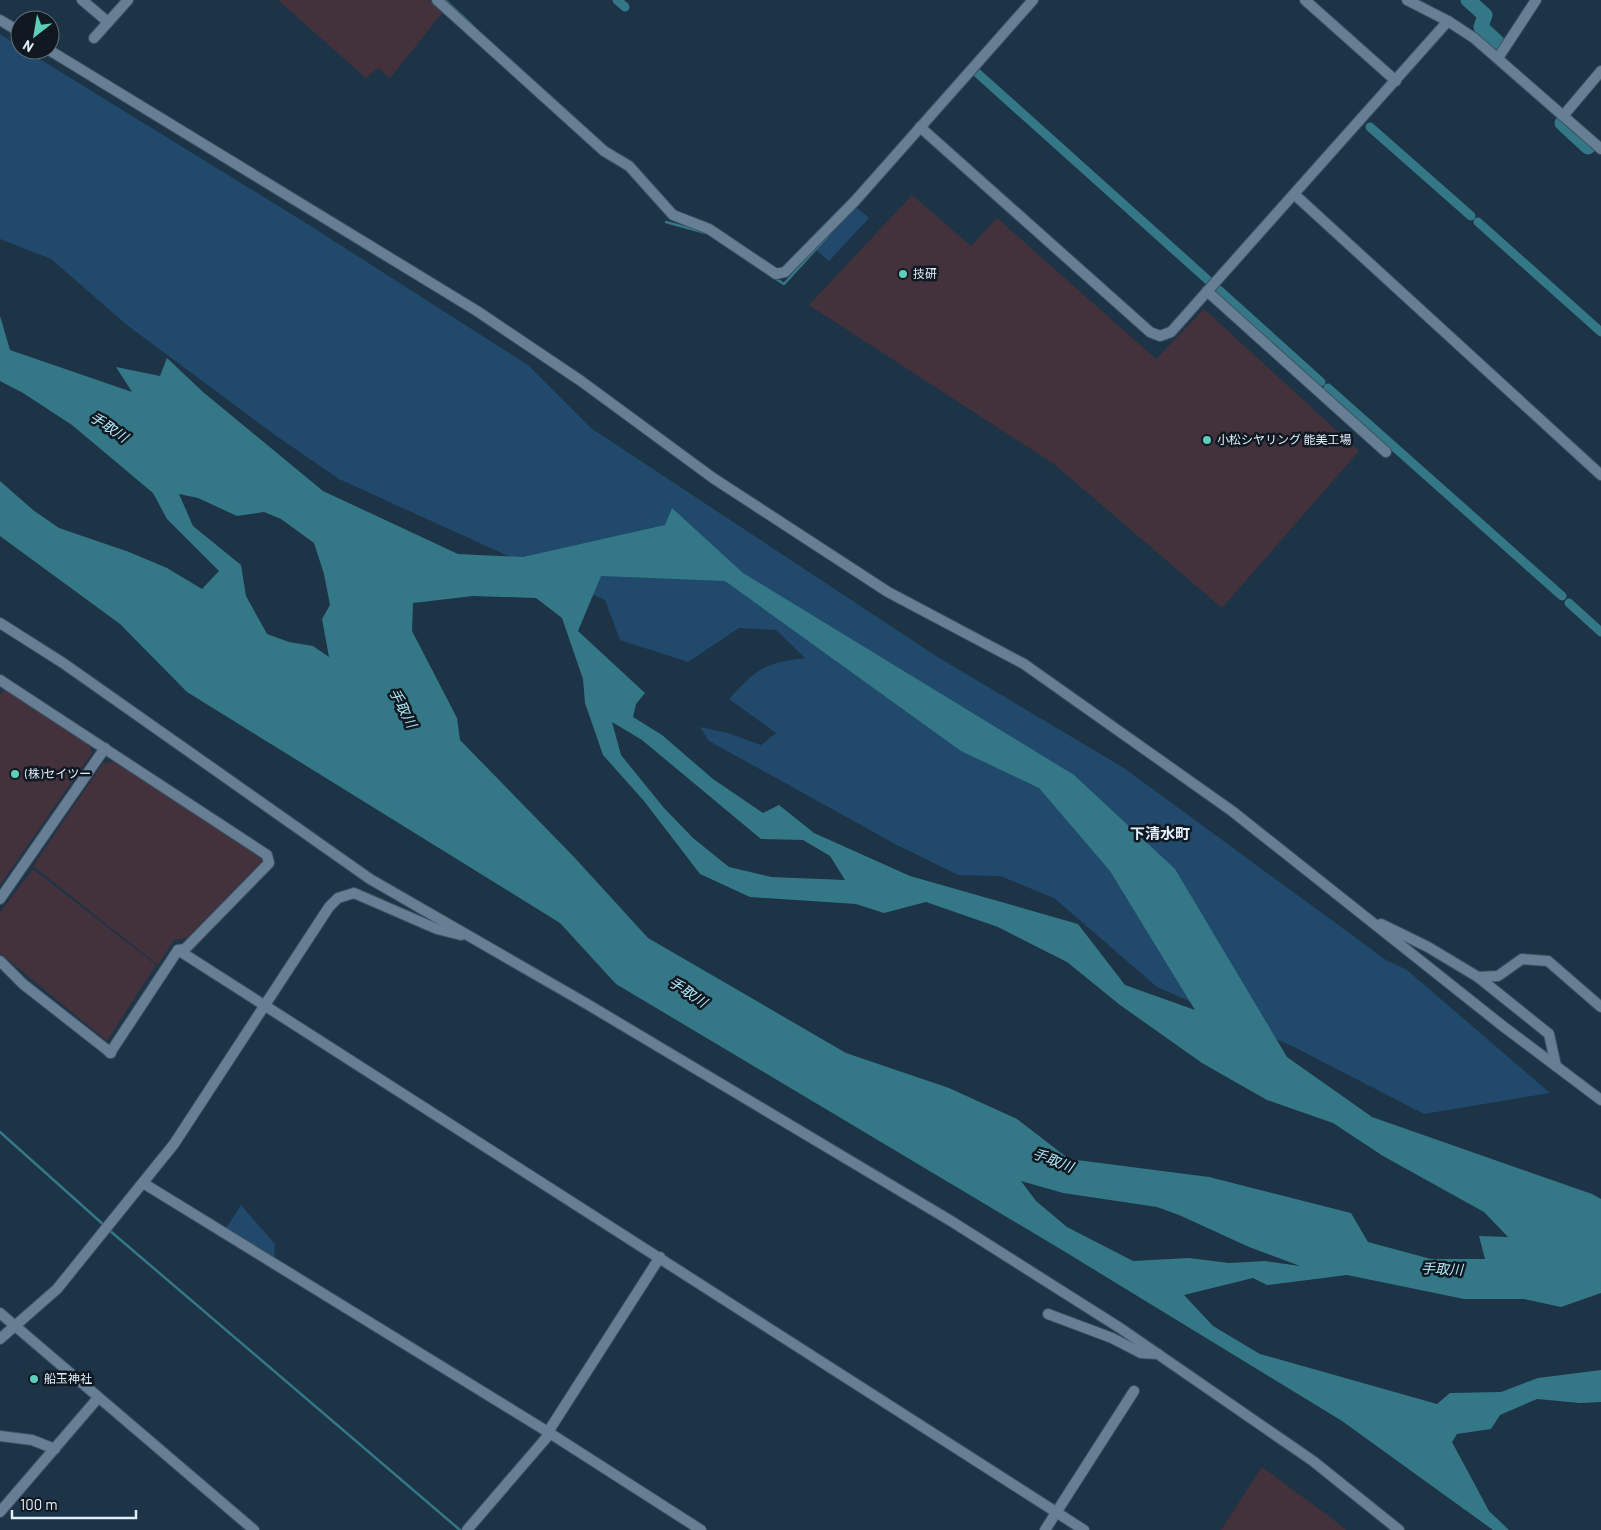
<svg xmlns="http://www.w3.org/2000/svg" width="1601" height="1530" viewBox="0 0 1601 1530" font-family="Barlow,'Noto Sans JP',sans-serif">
<rect width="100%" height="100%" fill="#1d3346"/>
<g fill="#43323c">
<path d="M 278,0 L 429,0 L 443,12 L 390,78 L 378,68 L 366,78 Z"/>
<path d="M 912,195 L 971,246 L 997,218 L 1156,359 L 1204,309 L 1359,451 L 1222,608 L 1054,464 L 809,305 Z"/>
<path d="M 5,688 L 89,742 L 92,753 L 0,885 L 0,695 Z"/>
<path d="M 116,761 L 263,860 L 187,938 L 174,940 L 158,965 L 33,866 L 103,763 Z"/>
<path d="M 33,869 L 156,965 L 107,1041 L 0,953 L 0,912 Z"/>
<path d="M 1262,1467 L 1330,1517 L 1346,1530 L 1221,1530 Z"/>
</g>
<g fill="#20496b">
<path d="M 0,34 L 20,47 L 20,50 L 25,50 L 301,220 L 528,365 L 591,428 L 936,656 L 1124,768 L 1386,960 L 1407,970 L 1550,1093 L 1424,1114 L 1294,1047 L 1157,987 L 1054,898 L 1000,876 L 958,875 L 895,844 L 709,741 L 700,727 L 728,733 L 761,745 L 776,733 L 729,699 C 756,669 764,663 805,658 L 776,630 L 739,628 L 688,662 L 620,640 L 605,600 L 339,479 L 275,435 L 127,325 L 51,259 L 0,239 Z"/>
<path d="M 855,206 L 869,218 L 829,261 L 815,249 Z"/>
<path d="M 241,1205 L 275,1244 L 274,1259 L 225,1230 Z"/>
</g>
<path fill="#347887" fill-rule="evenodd" d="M 0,316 L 10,350 L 132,392 L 116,367 L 160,376 L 167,358 L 203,392 L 323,491 L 458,554 L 523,557 L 665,525 L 672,508 L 743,573 L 1074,775 L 1175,869 L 1287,1057 L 1372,1117 L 1592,1194 L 1601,1199 L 1601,1293 L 1561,1307 L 1524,1299 L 1464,1299 L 1347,1275 L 1267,1285 L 1253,1278 L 1184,1295 L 1213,1326 L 1260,1354 L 1437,1404 L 1450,1393 L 1501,1392 L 1538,1378 L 1601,1370 L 1601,1402 L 1580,1403 L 1537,1399 L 1500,1415 L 1491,1429 L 1457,1434 L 1452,1442 L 1489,1511 L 1509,1530 L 1493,1530 L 1342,1421 L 1062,1250 L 616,984 L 560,923 L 187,692 L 120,624 L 0,536 L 0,481 L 33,510 L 59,528 L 129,552 L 167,568 L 202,589 L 219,571 L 167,519 L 153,493 L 72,425 L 23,393 L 0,381 ZM 179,494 L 198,498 L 237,516 L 264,512 L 281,519 L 314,543 L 324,574 L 330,605 L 322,619 L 329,657 L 313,646 L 289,642 L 267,634 L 246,596 L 241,565 L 193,526 ZM 601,576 L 725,581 L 961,751 L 1039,788 L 1110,871 L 1195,1010 L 1125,985 L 1078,924 L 910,876 L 814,833 L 779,805 L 763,813 L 713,779 L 662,735 L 633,717 L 636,704 L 645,693 L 578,631 ZM 473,596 L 536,598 L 562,618 L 583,679 L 585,703 L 603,755 L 644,801 L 700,874 L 750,897 L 856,904 L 884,913 L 926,902 L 998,927 L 1067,962 L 1120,1005 L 1202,1063 L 1267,1100 L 1333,1123 L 1383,1156 L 1484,1212 L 1508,1237 L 1479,1236 L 1485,1259 L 1431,1259 L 1368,1242 L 1351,1213 L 1209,1177 L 1069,1159 L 1017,1119 L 949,1088 L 846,1053 L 648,938 L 574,857 L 460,740 L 457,718 L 412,631 L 413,603 ZM 612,722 L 642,740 L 761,839 L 803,840 L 830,856 L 845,880 L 771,877 L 729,867 L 693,838 L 664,808 L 621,755 ZM 1021,1181 L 1063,1193 L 1157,1207 L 1179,1215 L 1249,1247 L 1300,1266 L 1265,1261 L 1229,1263 L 1189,1258 L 1133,1261 L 1067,1227 L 1036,1201 Z"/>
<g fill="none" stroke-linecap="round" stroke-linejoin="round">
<g stroke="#347887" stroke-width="2.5">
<path d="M 445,0 L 472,25"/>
<path d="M 666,222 L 706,233"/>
<path d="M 773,277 L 784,284 L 827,237"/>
<path d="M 0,1132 L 105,1226"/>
<path d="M 109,1230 L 460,1530"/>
</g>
<g stroke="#347887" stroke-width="9">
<path d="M 617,0 L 625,7"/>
<path d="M 975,71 L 1209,281"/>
<path d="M 1370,127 L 1471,216"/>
<path d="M 1478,222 L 1601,332"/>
<path d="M 1219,290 L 1321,382"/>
<path d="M 1328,388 L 1562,596"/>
<path d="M 1569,603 L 1601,632"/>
</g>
<g stroke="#347887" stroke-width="15">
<path d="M 1468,0 L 1485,15 L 1481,27 L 1500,45"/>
<path d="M 1562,123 L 1588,147"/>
</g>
<g stroke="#3e5162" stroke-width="12">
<g id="minor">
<path d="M 82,0 L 108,22"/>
<path d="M 437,0 L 604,151 L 629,166 L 673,215 L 709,229 L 776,274 L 785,272 L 855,201 L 1033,0"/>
<path d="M 1305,0 L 1396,81"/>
<path d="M 1407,0 L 1448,21 L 1474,38 L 1601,149"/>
<path d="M 0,20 L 20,32"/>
<path d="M 94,38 L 128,0"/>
<path d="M 49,50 L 477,311 L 581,381 L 713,478 L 888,592 L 1024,664 L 1232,811 L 1504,1027 L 1601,1100"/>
<path d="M 1498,58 L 1536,0"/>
<path d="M 1563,116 L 1601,71"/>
<path d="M 920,127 L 1150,332 L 1160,336 L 1171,332 L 1448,21"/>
<path d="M 1294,194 L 1601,475"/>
<path d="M 1207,291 L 1386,452"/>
<path d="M 0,623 L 63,663 L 370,879 L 587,1004 L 951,1221 L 1120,1328 L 1313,1461 L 1399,1530"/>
<path d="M 0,680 L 267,855 L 269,863 L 185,949 L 178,950 L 110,1053"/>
<path d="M 0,899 L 105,748"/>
<path d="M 1381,924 L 1428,947 L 1478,977 L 1498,976 L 1522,959 L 1548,961 L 1601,1007"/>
<path d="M 178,950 L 1084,1530"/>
<path d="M 0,961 L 23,984 L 111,1053"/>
<path d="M 1478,977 L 1549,1034 L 1556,1066"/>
<path d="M 143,1183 L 548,1432 L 701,1530"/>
<path d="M 0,1313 L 254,1530"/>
<path d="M 1048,1314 L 1112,1338 L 1141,1353 L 1158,1354"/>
<path d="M 0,1339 L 57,1289 L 174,1144 L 329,907 L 338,898 L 354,893 L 437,929 L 461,935"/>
<path d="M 0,1436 L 32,1440 L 55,1449"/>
<path d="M 0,1512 L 98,1398"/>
<path d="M 467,1530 L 547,1437 L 548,1432 L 660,1257"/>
<path d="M 1045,1530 L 1134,1391"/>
</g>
</g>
<use href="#minor" stroke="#667f95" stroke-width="10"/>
</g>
<g fill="#5dceb9" stroke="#101922" stroke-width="2">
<circle cx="903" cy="274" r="5"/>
<circle cx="1207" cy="440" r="5"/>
<circle cx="15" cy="774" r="5"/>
<circle cx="34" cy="1379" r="5"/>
</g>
<g text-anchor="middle" stroke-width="5" stroke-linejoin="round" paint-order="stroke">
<g font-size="12" fill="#e1effb" stroke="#101922" text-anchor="start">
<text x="913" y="278">技研</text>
<text x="1217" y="444">小松シヤリング 能美工場</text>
<text x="25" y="778">(株)セイツー</text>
<text x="44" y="1383">船玉神社</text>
</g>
<g font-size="14" font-style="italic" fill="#b1e8f6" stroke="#101922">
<text transform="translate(109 427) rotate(34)" y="5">手取川</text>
<text transform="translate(403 708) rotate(63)" y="5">手取川</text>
<text transform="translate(688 992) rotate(34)" y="5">手取川</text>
<text transform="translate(1053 1160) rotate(21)" y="5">手取川</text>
<text transform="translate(1442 1269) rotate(2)" y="5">手取川</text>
</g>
<g font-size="15" font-weight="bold" fill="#e1effb" stroke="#101922">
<text x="1160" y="839">下清水町</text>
</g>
</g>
<g transform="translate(35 35) rotate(211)"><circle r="24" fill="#101922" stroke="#646f79"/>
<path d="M0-4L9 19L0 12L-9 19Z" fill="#5dceb9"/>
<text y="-8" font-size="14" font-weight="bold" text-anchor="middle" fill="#e1effb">N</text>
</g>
<path d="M12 1510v8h124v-8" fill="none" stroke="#e1effb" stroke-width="2.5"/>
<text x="20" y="1510" font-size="15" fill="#e1effb" stroke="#101922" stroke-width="4" paint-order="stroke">100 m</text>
</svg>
